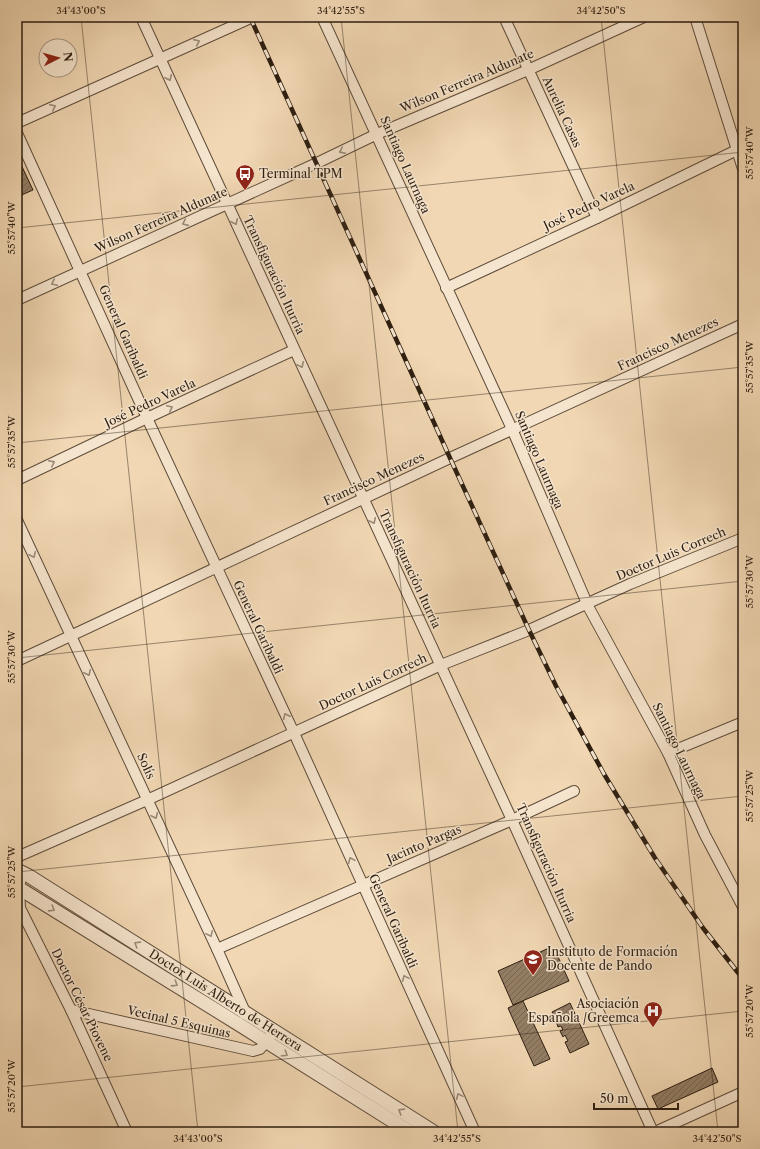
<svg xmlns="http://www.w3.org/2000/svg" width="760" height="1149" viewBox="0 0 760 1149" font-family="'Libre Caslon Text',serif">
<defs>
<pattern id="building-hatch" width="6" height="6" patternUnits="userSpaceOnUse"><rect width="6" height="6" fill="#937e65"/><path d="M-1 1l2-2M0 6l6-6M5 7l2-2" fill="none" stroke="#786752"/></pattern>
</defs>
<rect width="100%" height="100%" fill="#f1d7b3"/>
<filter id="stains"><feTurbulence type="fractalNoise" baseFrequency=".005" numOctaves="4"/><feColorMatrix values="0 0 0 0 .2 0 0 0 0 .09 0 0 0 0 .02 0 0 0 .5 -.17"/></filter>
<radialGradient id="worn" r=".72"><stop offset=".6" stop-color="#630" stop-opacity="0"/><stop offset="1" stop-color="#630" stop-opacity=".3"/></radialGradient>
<g fill="url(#building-hatch)" stroke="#2d1e11">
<path d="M 17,156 L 33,190 L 17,197 Z"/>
<path d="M 549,948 L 551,952 L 555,950 L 569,981 L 513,1005 L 498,971 Z"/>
<path d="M 523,1001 L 550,1059 L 534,1066 L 508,1008 Z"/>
<path d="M 570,1003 L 589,1044 L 570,1053 L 565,1042 L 568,1041 L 565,1035 L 563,1037 L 560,1031 L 563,1030 L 561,1026 L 558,1027 L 556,1021 L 558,1020 L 556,1015 L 554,1016 L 552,1012 Z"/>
<path d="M 712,1068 L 718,1082 L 658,1109 L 652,1096 Z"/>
</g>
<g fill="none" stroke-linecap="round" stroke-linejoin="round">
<g stroke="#5e4c3a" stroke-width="12">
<g id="minor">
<path d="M 141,17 L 512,820 L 653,1132"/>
<path d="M 322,17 L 512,429 L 589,608 L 668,753 L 705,835 L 743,907"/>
<path d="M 504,17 L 597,218"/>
<path d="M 695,17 L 743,169"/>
<path d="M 17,123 L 253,17"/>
<path d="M 17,133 L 147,418 L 294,733 L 475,1132"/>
<path d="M 446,288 L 597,218 L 743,147"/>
<path d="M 17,300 L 317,163 L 377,134 L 528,70 L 644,17"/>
<path d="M 17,480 L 147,418 L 294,350"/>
<path d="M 17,520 L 217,949 L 245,1012 L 244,1014"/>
<path d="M 17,661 L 450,458 L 743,324"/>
<path d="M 668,753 L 743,722"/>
<path d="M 17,857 L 147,800 L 441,665 L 529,630 L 630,584 L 743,538"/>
<path d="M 22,872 L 19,888 L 20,908 L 71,1010 L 127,1132"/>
<path d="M 217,949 L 512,820 L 574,791"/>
<path d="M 71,1010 L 253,1051 L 260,1049 L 270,1037"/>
<path d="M 655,1132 L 743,1092"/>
</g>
</g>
<g stroke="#5e4c3a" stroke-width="15">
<g id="tertiary">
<path id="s1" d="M 17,870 L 29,876 L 434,1132"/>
<path d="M 17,887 L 240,1025 L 410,1132"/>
</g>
</g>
<use href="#minor" stroke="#f6e5ce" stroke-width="10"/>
<use href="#tertiary" stroke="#f6e5ce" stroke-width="13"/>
<g stroke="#2d1e11" stroke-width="4.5">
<path id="rail" d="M 250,17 L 450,458 L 529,630 L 556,686 L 604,774 L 655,858 L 703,928 L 743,979"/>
</g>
<use href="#rail" stroke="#f6e5ce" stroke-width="3" stroke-dasharray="9" stroke-linecap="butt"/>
</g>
<defs><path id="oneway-chevron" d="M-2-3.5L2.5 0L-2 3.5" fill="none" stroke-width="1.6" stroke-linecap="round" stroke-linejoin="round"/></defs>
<g stroke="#9c8b79">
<use href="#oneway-chevron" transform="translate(197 42) rotate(-24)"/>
<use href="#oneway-chevron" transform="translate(169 78) rotate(65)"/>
<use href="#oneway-chevron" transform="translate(53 107) rotate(-24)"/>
<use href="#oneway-chevron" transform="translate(342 151) rotate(154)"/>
<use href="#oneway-chevron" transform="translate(235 222) rotate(65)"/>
<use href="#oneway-chevron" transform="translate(185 223) rotate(156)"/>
<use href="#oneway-chevron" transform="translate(54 283) rotate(155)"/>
<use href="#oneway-chevron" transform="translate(301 365) rotate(65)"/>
<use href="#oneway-chevron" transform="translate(170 408) rotate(-25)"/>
<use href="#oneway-chevron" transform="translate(52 463) rotate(-26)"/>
<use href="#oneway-chevron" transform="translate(373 521) rotate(65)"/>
<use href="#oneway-chevron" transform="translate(33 555) rotate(65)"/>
<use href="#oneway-chevron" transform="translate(88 673) rotate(65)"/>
<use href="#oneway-chevron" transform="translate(286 716) rotate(-115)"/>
<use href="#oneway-chevron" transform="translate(155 816) rotate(65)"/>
<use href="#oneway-chevron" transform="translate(351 860) rotate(-114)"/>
<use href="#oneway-chevron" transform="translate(52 909) rotate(32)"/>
<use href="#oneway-chevron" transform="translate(210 934) rotate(65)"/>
<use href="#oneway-chevron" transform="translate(137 944) rotate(-148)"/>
<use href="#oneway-chevron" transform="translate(405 978) rotate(-114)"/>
<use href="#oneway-chevron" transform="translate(175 984) rotate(32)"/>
<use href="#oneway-chevron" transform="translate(285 1054) rotate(32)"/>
<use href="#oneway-chevron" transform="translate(459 1096) rotate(-114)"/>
<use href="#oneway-chevron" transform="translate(401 1111) rotate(-148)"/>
</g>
<path fill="none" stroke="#2d1e11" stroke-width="1" stroke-opacity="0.45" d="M 81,17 L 198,1132M 341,17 L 458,1132M 601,17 L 718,1132M 17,228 L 743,152M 17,443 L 743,367M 17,658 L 743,581M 17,872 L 743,796M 17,1087 L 743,1011"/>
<defs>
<g id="bus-pin" transform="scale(1)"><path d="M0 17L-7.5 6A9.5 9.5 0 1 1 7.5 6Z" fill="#8f2418" stroke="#f6e5ce"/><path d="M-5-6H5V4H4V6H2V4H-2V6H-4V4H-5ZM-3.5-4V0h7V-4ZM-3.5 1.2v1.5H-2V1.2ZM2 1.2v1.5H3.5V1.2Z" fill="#fff"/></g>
<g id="university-pin" transform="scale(1)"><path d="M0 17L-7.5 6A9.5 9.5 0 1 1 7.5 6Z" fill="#8f2418" stroke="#f6e5ce"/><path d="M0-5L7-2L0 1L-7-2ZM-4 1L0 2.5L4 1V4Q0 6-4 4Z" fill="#fff"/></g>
<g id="hospital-pin" transform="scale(1)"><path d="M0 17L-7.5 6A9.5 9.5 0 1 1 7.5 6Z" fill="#8f2418" stroke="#f6e5ce"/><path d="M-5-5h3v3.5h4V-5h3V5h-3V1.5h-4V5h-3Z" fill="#fff"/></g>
</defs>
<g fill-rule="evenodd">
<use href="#bus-pin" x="245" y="174"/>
<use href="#university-pin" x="533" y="959"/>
<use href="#hospital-pin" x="653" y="1011"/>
</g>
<g text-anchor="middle" stroke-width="3" stroke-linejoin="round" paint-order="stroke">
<g font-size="12" fill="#2d1e11" stroke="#f6e5ce">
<text transform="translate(467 81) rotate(-23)" y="4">Wilson Ferreira Aldunate</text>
<text transform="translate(562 112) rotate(65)" y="4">Aurelia Casas</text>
<text transform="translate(405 165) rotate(66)" y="4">Santiago Laurnaga</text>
<text transform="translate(589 206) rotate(-25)" y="4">José Pedro Varela</text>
<text transform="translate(161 220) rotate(-24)" y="4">Wilson Ferreira Aldunate</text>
<text transform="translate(274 275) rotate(65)" y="4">Transfiguración Iturria</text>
<text transform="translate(123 332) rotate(66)" y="4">General Garibaldi</text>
<text transform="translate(668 344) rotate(-25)" y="4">Francisco Menezes</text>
<text transform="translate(150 403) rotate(-25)" y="4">José Pedro Varela</text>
<text transform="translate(539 460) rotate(67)" y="4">Santiago Laurnaga</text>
<text transform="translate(374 479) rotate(-25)" y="4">Francisco Menezes</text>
<text transform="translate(671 554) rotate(-23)" y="4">Doctor Luis Correch</text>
<text transform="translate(410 569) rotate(65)" y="4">Transfiguración Iturria</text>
<text transform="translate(258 627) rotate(65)" y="4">General Garibaldi</text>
<text transform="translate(373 682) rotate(-25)" y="4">Doctor Luis Correch</text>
<text transform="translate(679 751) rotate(64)" y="4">Santiago Laurnaga</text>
<text transform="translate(146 766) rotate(65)" y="4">Solís</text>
<text transform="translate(424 844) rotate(-23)" y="4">Jacinto Pargas</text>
<text transform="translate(546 863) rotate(66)" y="4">Transfiguración Iturria</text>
<text transform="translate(393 921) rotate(66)" y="4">General Garibaldi</text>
<text dy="4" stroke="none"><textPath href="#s1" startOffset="246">Doctor Luis Alberto de Herrera</textPath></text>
<text transform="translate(82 1005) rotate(64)" y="4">Doctor César Piovene</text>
<text transform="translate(179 1022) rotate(13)" y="4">Vecinal 5 Esquinas</text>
</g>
<g font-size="12" fill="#2d1e11" stroke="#f6e5ce" text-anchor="start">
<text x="259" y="178">Terminal TPM</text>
<text x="547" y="956">Instituto de Formación<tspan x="547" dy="14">Docente de Pando</tspan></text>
<text x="639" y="1008" text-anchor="end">Asociación<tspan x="639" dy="14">Española /Greemca</tspan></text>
</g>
</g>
<rect width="760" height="1149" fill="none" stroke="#f1d7b3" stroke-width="44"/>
<g transform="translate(58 58) rotate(84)"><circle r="19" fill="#f6e5ce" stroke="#a69582"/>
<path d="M0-3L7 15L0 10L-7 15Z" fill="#8f2418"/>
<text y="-6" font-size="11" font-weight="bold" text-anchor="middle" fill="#2d1e11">N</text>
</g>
<path d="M594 1103v6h84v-6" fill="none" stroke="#2d1e11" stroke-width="2"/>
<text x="600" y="1103" font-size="12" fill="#2d1e11" stroke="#f6e5ce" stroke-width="3" paint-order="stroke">50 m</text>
<rect x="22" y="22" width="716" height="1105" fill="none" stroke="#2d1e11" stroke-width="1.5"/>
<g font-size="10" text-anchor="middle" fill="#2d1e11">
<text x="81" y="14">34°43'00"S</text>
<text x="341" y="14">34°42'55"S</text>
<text x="601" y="14">34°42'50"S</text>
<text transform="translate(749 153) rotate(-90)" y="4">55°57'40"W</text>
<text transform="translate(11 228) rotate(-90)" y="4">55°57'40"W</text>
<text transform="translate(749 367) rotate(-90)" y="4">55°57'35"W</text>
<text transform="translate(11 442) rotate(-90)" y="4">55°57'35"W</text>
<text transform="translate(749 582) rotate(-90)" y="4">55°57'30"W</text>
<text transform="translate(11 657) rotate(-90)" y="4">55°57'30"W</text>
<text transform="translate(749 796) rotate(-90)" y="4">55°57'25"W</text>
<text transform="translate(11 872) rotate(-90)" y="4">55°57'25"W</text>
<text transform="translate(749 1011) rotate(-90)" y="4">55°57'20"W</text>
<text transform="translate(11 1086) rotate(-90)" y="4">55°57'20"W</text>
<text x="198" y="1142">34°43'00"S</text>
<text x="457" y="1142">34°42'55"S</text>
<text x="717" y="1142">34°42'50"S</text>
</g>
<rect width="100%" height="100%" filter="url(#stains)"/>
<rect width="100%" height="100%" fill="url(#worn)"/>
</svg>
